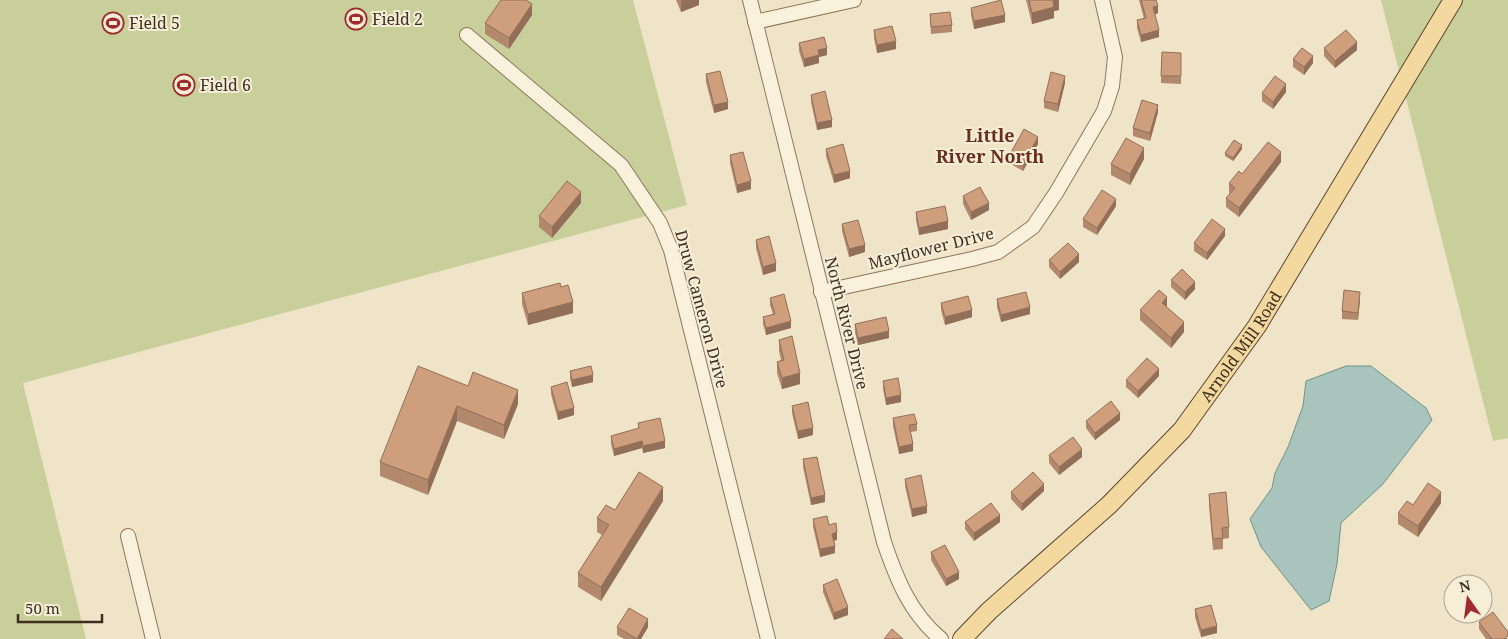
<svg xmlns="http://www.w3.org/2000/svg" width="1508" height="639" viewBox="0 0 1508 639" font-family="'Noto Serif',serif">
<rect width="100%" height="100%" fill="#f0e4c8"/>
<g fill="#c9cf9b">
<path d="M 0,0 L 633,0 L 687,205 L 23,383 L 86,639 L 0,639 Z"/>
<path d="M 1381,0 L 1508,0 L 1508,438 L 1493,441 Z"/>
</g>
<path fill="#a9c4bc" stroke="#6f938a" d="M 1346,366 L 1371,366 L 1426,408 L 1432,420 L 1383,484 L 1341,523 L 1337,564 L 1329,601 L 1311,610 L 1261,547 L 1250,519 L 1272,488 L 1275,473 L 1288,447 L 1303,406 L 1306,381 Z"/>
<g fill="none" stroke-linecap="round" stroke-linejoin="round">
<g stroke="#8d765c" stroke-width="16">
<g id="minor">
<path d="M 750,0 L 884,542 C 897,580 910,613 941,639"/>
<path d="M 755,22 L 854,0"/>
<path d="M 467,35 L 621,165 L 660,223 L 671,250 L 768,639"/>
<path d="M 821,292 L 972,259 L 998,252 L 1033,227 L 1056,193 L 1104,111 L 1112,86 L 1115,57 L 1102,0"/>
<path d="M 128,536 L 153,639"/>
</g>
</g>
<g stroke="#5b4430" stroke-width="20">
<g id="major">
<path id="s1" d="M 962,639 L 989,611 L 1109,505 L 1182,430 L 1257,326 L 1453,0"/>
</g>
</g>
<use href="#minor" stroke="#faf1dc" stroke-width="14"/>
<use href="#major" stroke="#f3d9a0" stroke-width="18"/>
</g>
<g fill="#b2896c">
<path d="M 676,0 L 699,0 L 699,5 L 681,12 Z"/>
<path d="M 1026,0 L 1059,0 L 1059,10 L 1054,11 L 1054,18 L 1032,24 Z"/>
<path d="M 1139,0 L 1156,0 L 1158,13 L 1155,14 L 1159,37 L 1141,42 L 1137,28 L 1137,20 L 1144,19 Z"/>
<path d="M 971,8 L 1005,22 L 974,29 L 971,15 Z"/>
<path d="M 930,14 L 952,25 L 952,32 L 931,34 Z"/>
<path d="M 532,15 L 509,49 L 485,34 L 485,23 Z"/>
<path d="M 874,30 L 896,49 L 877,53 L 874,38 Z"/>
<path d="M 799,43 L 827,55 L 819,57 L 819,63 L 804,67 L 799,51 Z"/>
<path d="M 1324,48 L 1357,50 L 1335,68 L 1324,56 Z"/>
<path d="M 1181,53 L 1181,84 L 1161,83 L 1161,76 Z"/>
<path d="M 1293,59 L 1313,63 L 1304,75 L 1293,67 Z"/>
<path d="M 706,74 L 728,109 L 714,113 L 706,82 Z"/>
<path d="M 1065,83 L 1058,112 L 1044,108 L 1044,101 Z"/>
<path d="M 1286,92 L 1273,109 L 1262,101 L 1262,93 Z"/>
<path d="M 811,95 L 832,127 L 817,130 L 811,102 Z"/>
<path d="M 1158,112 L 1150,141 L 1133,136 L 1133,128 Z"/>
<path d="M 1038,144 L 1023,171 L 1009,163 L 1009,156 Z"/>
<path d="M 826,149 L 850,178 L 834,183 L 826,156 Z"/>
<path d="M 1242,149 L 1233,161 L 1225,156 L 1225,153 Z"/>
<path d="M 730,155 L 751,189 L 737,193 L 730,163 Z"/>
<path d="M 1144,159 L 1130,185 L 1111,175 L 1111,164 Z"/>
<path d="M 1281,162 L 1239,217 L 1226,207 L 1226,198 L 1230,193 L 1229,193 L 1229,183 L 1242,174 Z"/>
<path d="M 963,196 L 989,210 L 971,220 L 963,204 Z"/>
<path d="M 581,203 L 552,238 L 539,227 L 539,216 Z"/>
<path d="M 1116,206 L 1097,235 L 1083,227 L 1083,219 Z"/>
<path d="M 916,212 L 948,229 L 919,235 L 916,220 Z"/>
<path d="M 842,224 L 865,252 L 849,257 L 842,231 Z"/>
<path d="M 1225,236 L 1207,260 L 1194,251 L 1194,243 Z"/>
<path d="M 756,240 L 776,271 L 763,275 L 756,248 Z"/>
<path d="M 1049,260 L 1079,262 L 1060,279 L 1049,267 Z"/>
<path d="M 1171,280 L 1195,289 L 1185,300 L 1171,287 Z"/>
<path d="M 561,287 L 573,313 L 528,325 L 522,304 L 522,293 Z"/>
<path d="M 770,298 L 791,328 L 766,335 L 763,324 L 763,317 L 773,314 L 770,305 Z"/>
<path d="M 997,299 L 1030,314 L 1001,322 L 997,307 Z"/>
<path d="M 1360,299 L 1358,320 L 1342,319 L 1342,311 Z"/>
<path d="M 941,303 L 972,317 L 945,325 L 941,310 Z"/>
<path d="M 1140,310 L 1184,332 L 1171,348 L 1140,320 Z"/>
<path d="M 855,324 L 889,338 L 858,345 L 855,332 Z"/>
<path d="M 779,340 L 800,384 L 782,389 L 777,373 L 777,362 L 781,360 L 779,351 Z"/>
<path d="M 570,371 L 593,382 L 572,387 L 570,379 Z"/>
<path d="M 1159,376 L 1138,398 L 1126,387 L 1126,380 Z"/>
<path d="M 883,381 L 901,402 L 886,405 L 883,389 Z"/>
<path d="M 468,386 L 518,404 L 504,439 L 457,421 L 428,495 L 380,476 L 380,462 Z"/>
<path d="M 551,387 L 574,415 L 558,420 L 551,394 Z"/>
<path d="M 792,406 L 813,435 L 798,439 L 792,413 Z"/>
<path d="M 893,418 L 917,424 L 917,431 L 911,432 L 913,451 L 899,454 L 893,426 Z"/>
<path d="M 1120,420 L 1095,440 L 1086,428 L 1086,421 Z"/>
<path d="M 638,423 L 665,448 L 643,453 L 642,448 L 614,456 L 611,444 L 611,436 L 638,429 Z"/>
<path d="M 1049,455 L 1082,457 L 1059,475 L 1049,463 Z"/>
<path d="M 803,459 L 825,502 L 811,505 L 803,467 Z"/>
<path d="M 905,479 L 927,513 L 912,517 L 905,486 Z"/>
<path d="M 1044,491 L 1022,511 L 1011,499 L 1011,492 Z"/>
<path d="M 1209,494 L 1229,527 L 1229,538 L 1223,539 L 1223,549 L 1213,550 L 1209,505 Z"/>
<path d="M 663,501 L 601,601 L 578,587 L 578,573 L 602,535 L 597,532 L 597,518 L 615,510 Z"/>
<path d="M 1441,503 L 1418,537 L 1398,524 L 1398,513 L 1413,505 Z"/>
<path d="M 813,519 L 829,525 L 837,540 L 833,541 L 835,553 L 820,557 L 813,527 Z"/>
<path d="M 965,522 L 1000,522 L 974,541 L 965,529 Z"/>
<path d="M 931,552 L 959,579 L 946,586 L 931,560 Z"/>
<path d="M 823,585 L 848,615 L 834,620 L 823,592 Z"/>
<path d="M 1195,609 L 1217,633 L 1201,637 L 1195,617 Z"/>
<path d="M 1479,622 L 1508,639 L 1486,639 L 1479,629 Z"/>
<path d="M 617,627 L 648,627 L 641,639 L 624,639 L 617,635 Z"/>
</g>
<g fill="#916f58">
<path d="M 684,0 L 699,0 L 699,5 L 681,12 L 681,1 Z"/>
<path d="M 1055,0 L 1059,0 L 1059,10 L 1054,11 L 1054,18 L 1032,24 L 1032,13 Z"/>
<path d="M 532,4 L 532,15 L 509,49 L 509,38 Z"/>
<path d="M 1158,6 L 1158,13 L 1153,15 L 1153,7 Z"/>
<path d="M 1005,15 L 1005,22 L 974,29 L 974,21 Z"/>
<path d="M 1159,30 L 1159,37 L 1141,42 L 1141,35 Z"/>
<path d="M 896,41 L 896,49 L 877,53 L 877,45 Z"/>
<path d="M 1357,42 L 1357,50 L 1335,68 L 1335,61 Z"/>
<path d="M 827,48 L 827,55 L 819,57 L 819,63 L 804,67 L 804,59 L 818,50 Z"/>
<path d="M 1313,56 L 1313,63 L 1304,75 L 1304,67 Z"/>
<path d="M 1065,76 L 1065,83 L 1058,112 L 1058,104 Z"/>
<path d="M 1286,84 L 1286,92 L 1273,109 L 1273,102 Z"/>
<path d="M 728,102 L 728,109 L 714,113 L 714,105 Z"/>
<path d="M 1158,105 L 1158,112 L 1150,141 L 1150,133 Z"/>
<path d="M 832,120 L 832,127 L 817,130 L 817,123 Z"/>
<path d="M 1038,137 L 1038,144 L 1023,171 L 1023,163 Z"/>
<path d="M 1242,145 L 1242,149 L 1233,161 L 1233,158 Z"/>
<path d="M 1144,148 L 1144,159 L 1130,185 L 1130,174 Z"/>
<path d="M 1281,152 L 1281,162 L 1239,217 L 1239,208 Z"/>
<path d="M 850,171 L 850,178 L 834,183 L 834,175 Z"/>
<path d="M 751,181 L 751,189 L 737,193 L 737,185 Z"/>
<path d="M 581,192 L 581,203 L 552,238 L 552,227 Z"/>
<path d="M 1116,199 L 1116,206 L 1097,235 L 1097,228 Z"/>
<path d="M 989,203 L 989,210 L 971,220 L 971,212 Z"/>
<path d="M 948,221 L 948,229 L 919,235 L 919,228 Z"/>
<path d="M 1225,229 L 1225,236 L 1207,260 L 1207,253 Z"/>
<path d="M 865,245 L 865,252 L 849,257 L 849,249 Z"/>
<path d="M 1079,254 L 1079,262 L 1060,279 L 1060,272 Z"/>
<path d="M 776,263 L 776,271 L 763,275 L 763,267 Z"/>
<path d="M 1195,282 L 1195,289 L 1185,300 L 1185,292 Z"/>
<path d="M 1360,292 L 1360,299 L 1358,320 L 1358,313 Z"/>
<path d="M 1167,297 L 1167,307 L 1162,303 Z"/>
<path d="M 573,302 L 573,313 L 528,325 L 528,314 Z"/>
<path d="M 1030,307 L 1030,314 L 1001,322 L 1001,315 Z"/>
<path d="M 972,310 L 972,317 L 945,325 L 945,317 Z"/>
<path d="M 791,321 L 791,328 L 766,335 L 766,328 Z"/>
<path d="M 1184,322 L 1184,332 L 1171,348 L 1171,338 Z"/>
<path d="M 889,331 L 889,338 L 858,345 L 858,338 Z"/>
<path d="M 1159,369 L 1159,376 L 1138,398 L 1138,391 Z"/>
<path d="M 800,373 L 800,384 L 782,389 L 782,378 Z"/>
<path d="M 593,375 L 593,382 L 572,387 L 572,380 Z"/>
<path d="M 518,390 L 518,404 L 504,439 L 504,425 Z"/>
<path d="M 901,395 L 901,402 L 886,405 L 886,398 Z"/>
<path d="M 457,406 L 457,421 L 428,495 L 428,480 Z"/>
<path d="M 574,408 L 574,415 L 558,420 L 558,412 Z"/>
<path d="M 1120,413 L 1120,420 L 1095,440 L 1095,433 Z"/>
<path d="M 813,428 L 813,435 L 798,439 L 798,431 Z"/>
<path d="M 642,441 L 642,448 L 614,456 L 614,449 Z"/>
<path d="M 665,441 L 665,448 L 643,453 L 643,446 Z"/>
<path d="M 913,444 L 913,451 L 899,454 L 899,447 Z"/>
<path d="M 1082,449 L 1082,457 L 1059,475 L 1059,467 Z"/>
<path d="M 1044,484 L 1044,491 L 1022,511 L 1022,504 Z"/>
<path d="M 663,487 L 663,501 L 601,601 L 601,587 Z"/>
<path d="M 1441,492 L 1441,503 L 1418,537 L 1418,526 Z"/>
<path d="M 825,495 L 825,502 L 811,505 L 811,498 Z"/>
<path d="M 927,506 L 927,513 L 912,517 L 912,509 Z"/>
<path d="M 1000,515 L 1000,522 L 974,541 L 974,533 Z"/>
<path d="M 837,532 L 837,540 L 832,541 L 832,534 Z"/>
<path d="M 835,546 L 835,553 L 820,557 L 820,549 Z"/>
<path d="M 959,572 L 959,579 L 946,586 L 946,579 Z"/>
<path d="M 848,607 L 848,615 L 834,620 L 834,613 Z"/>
<path d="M 648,619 L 648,627 L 641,639 L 637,639 Z"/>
<path d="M 1217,626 L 1217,633 L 1201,637 L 1201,630 Z"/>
</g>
<g fill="#cf9f7d" stroke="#916f58">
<path d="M 501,0 L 526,0 L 532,4 L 509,38 L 485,23 Z"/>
<path d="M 1001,0 L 1005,15 L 974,21 L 971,8 Z"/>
<path d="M 1029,0 L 1055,0 L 1053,1 L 1054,7 L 1032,13 Z"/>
<path d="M 1141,0 L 1156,0 L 1158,6 L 1153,7 L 1159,30 L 1141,35 L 1137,20 L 1146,18 Z"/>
<path d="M 950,12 L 952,25 L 931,27 L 930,14 Z"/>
<path d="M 892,26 L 896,41 L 877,45 L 874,30 Z"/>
<path d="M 1346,30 L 1357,42 L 1335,61 L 1324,48 Z"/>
<path d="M 824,37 L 827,48 L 818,50 L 819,55 L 804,59 L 799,43 Z"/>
<path d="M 1302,48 L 1313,56 L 1304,67 L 1293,59 Z"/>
<path d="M 1162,52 L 1181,53 L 1181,76 L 1161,76 Z"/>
<path d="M 720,71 L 728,102 L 714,105 L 706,74 Z"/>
<path d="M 1051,72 L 1065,76 L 1058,104 L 1044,101 Z"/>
<path d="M 1275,76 L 1286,84 L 1273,102 L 1262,93 Z"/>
<path d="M 825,91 L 832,120 L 817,123 L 811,95 Z"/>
<path d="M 1142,100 L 1158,105 L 1150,133 L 1133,128 Z"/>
<path d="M 1024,129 L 1038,137 L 1023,163 L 1009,156 Z"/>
<path d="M 1126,138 L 1144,148 L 1130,174 L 1111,164 Z"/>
<path d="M 1234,140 L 1242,145 L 1233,158 L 1225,153 Z"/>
<path d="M 1268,142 L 1281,152 L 1239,208 L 1226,198 L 1235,188 L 1229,183 L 1239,171 L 1242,174 Z"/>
<path d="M 843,144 L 850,171 L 834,175 L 826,149 Z"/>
<path d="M 743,152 L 751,181 L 737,185 L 730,155 Z"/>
<path d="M 567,181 L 581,192 L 552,227 L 539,216 Z"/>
<path d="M 980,187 L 989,203 L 971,212 L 963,196 Z"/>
<path d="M 1102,190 L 1116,199 L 1097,228 L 1083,219 Z"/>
<path d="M 945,206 L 948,221 L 919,228 L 916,212 Z"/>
<path d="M 1212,219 L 1225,229 L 1207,253 L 1194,243 Z"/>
<path d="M 858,220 L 865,245 L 849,249 L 842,224 Z"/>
<path d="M 769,236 L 776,263 L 763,267 L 756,240 Z"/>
<path d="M 1068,243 L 1079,254 L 1060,272 L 1049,260 Z"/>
<path d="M 1182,269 L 1195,282 L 1185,292 L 1171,280 Z"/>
<path d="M 560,283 L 561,287 L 568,285 L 573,302 L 528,314 L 522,293 Z"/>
<path d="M 1159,290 L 1167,297 L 1162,303 L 1184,322 L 1171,338 L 1140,310 Z"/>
<path d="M 1344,290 L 1360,292 L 1358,313 L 1342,311 Z"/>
<path d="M 1026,292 L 1030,307 L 1001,315 L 997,299 Z"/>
<path d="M 784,294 L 791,321 L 766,328 L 763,317 L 775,314 L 770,298 Z"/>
<path d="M 968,296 L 972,310 L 945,317 L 941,303 Z"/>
<path d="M 886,317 L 889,331 L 858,338 L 855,324 Z"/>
<path d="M 792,336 L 800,373 L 782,378 L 777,362 L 784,360 L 779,340 Z"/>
<path d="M 1147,358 L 1159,369 L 1138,391 L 1126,380 Z"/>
<path d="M 418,366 L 468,386 L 473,372 L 518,390 L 504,425 L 457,406 L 428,480 L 380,462 Z"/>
<path d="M 591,366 L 593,375 L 572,380 L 570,371 Z"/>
<path d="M 898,378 L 901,395 L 886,398 L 883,381 Z"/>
<path d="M 567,382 L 574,408 L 558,412 L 551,387 Z"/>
<path d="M 1111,401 L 1120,413 L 1095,433 L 1086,421 Z"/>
<path d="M 808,402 L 813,428 L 798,431 L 792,406 Z"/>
<path d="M 914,414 L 917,424 L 909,425 L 913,444 L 899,447 L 893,418 Z"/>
<path d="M 660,418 L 665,441 L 643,446 L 642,441 L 614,449 L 611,436 L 639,428 L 638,423 Z"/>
<path d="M 1073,437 L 1082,449 L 1059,467 L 1049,455 Z"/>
<path d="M 817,457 L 825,495 L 811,498 L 803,459 Z"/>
<path d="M 639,472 L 663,487 L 601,587 L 578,573 L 609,525 L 597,518 L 606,505 L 615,510 Z"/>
<path d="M 1033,472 L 1044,484 L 1022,504 L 1011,492 Z"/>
<path d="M 921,475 L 927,506 L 912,509 L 905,479 Z"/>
<path d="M 1428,483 L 1441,492 L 1418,526 L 1398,513 L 1407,501 L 1413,505 Z"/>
<path d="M 1226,492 L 1229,527 L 1222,528 L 1223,538 L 1213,539 L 1209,494 Z"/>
<path d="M 991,503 L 1000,515 L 974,533 L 965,522 Z"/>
<path d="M 827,516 L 829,525 L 836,523 L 837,532 L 832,534 L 835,546 L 820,549 L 813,519 Z"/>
<path d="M 945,545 L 959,572 L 946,579 L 931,552 Z"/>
<path d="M 837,579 L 848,607 L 834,613 L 823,585 Z"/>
<path d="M 1211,605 L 1217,626 L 1201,630 L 1195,609 Z"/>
<path d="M 629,608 L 648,619 L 637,639 L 617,627 Z"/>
<path d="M 1493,612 L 1508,632 L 1508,636 L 1504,639 L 1492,639 L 1479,622 Z"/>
<path d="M 892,629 L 903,639 L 884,639 Z"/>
</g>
<defs>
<g id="stadium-ring" transform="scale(1.125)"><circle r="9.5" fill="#f7eed8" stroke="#9e2a2b" stroke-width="1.5"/><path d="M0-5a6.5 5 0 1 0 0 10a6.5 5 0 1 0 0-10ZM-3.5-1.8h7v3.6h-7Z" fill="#9e2a2b"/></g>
</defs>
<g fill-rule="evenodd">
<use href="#stadium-ring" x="356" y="19"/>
<use href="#stadium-ring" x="113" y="23"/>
<use href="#stadium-ring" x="184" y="85"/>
</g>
<g text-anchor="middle" stroke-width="4" stroke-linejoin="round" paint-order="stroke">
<g font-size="16" fill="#3d2e20" stroke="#f7eed8" text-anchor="start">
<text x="372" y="25">Field 2</text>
<text x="129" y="29">Field 5</text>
<text x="200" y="91">Field 6</text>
</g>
<g font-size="16" fill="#3d2e20" stroke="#f7eed8">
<text transform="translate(931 248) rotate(-14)" y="6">Mayflower Drive</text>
<text transform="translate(702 309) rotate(75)" y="6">Druw Cameron Drive</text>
<text transform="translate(847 323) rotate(76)" y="6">North River Drive</text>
<text dy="6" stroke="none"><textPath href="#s1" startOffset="406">Arnold Mill Road</textPath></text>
</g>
<g font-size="18" font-weight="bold" fill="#6b2e1e" stroke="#f7eed8">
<text x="990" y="142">Little<tspan x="990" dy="21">River North</tspan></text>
</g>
</g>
<g transform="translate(1468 599) rotate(346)"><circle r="24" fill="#f7eed8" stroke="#ada18e"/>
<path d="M0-4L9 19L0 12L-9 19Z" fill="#9e2a2b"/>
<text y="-8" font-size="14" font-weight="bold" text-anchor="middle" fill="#3d2e20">N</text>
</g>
<path d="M18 614v8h84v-8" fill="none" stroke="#3d2e20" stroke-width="2.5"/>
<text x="25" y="614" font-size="15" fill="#3d2e20" stroke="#f7eed8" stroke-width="4" paint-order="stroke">50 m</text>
</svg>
